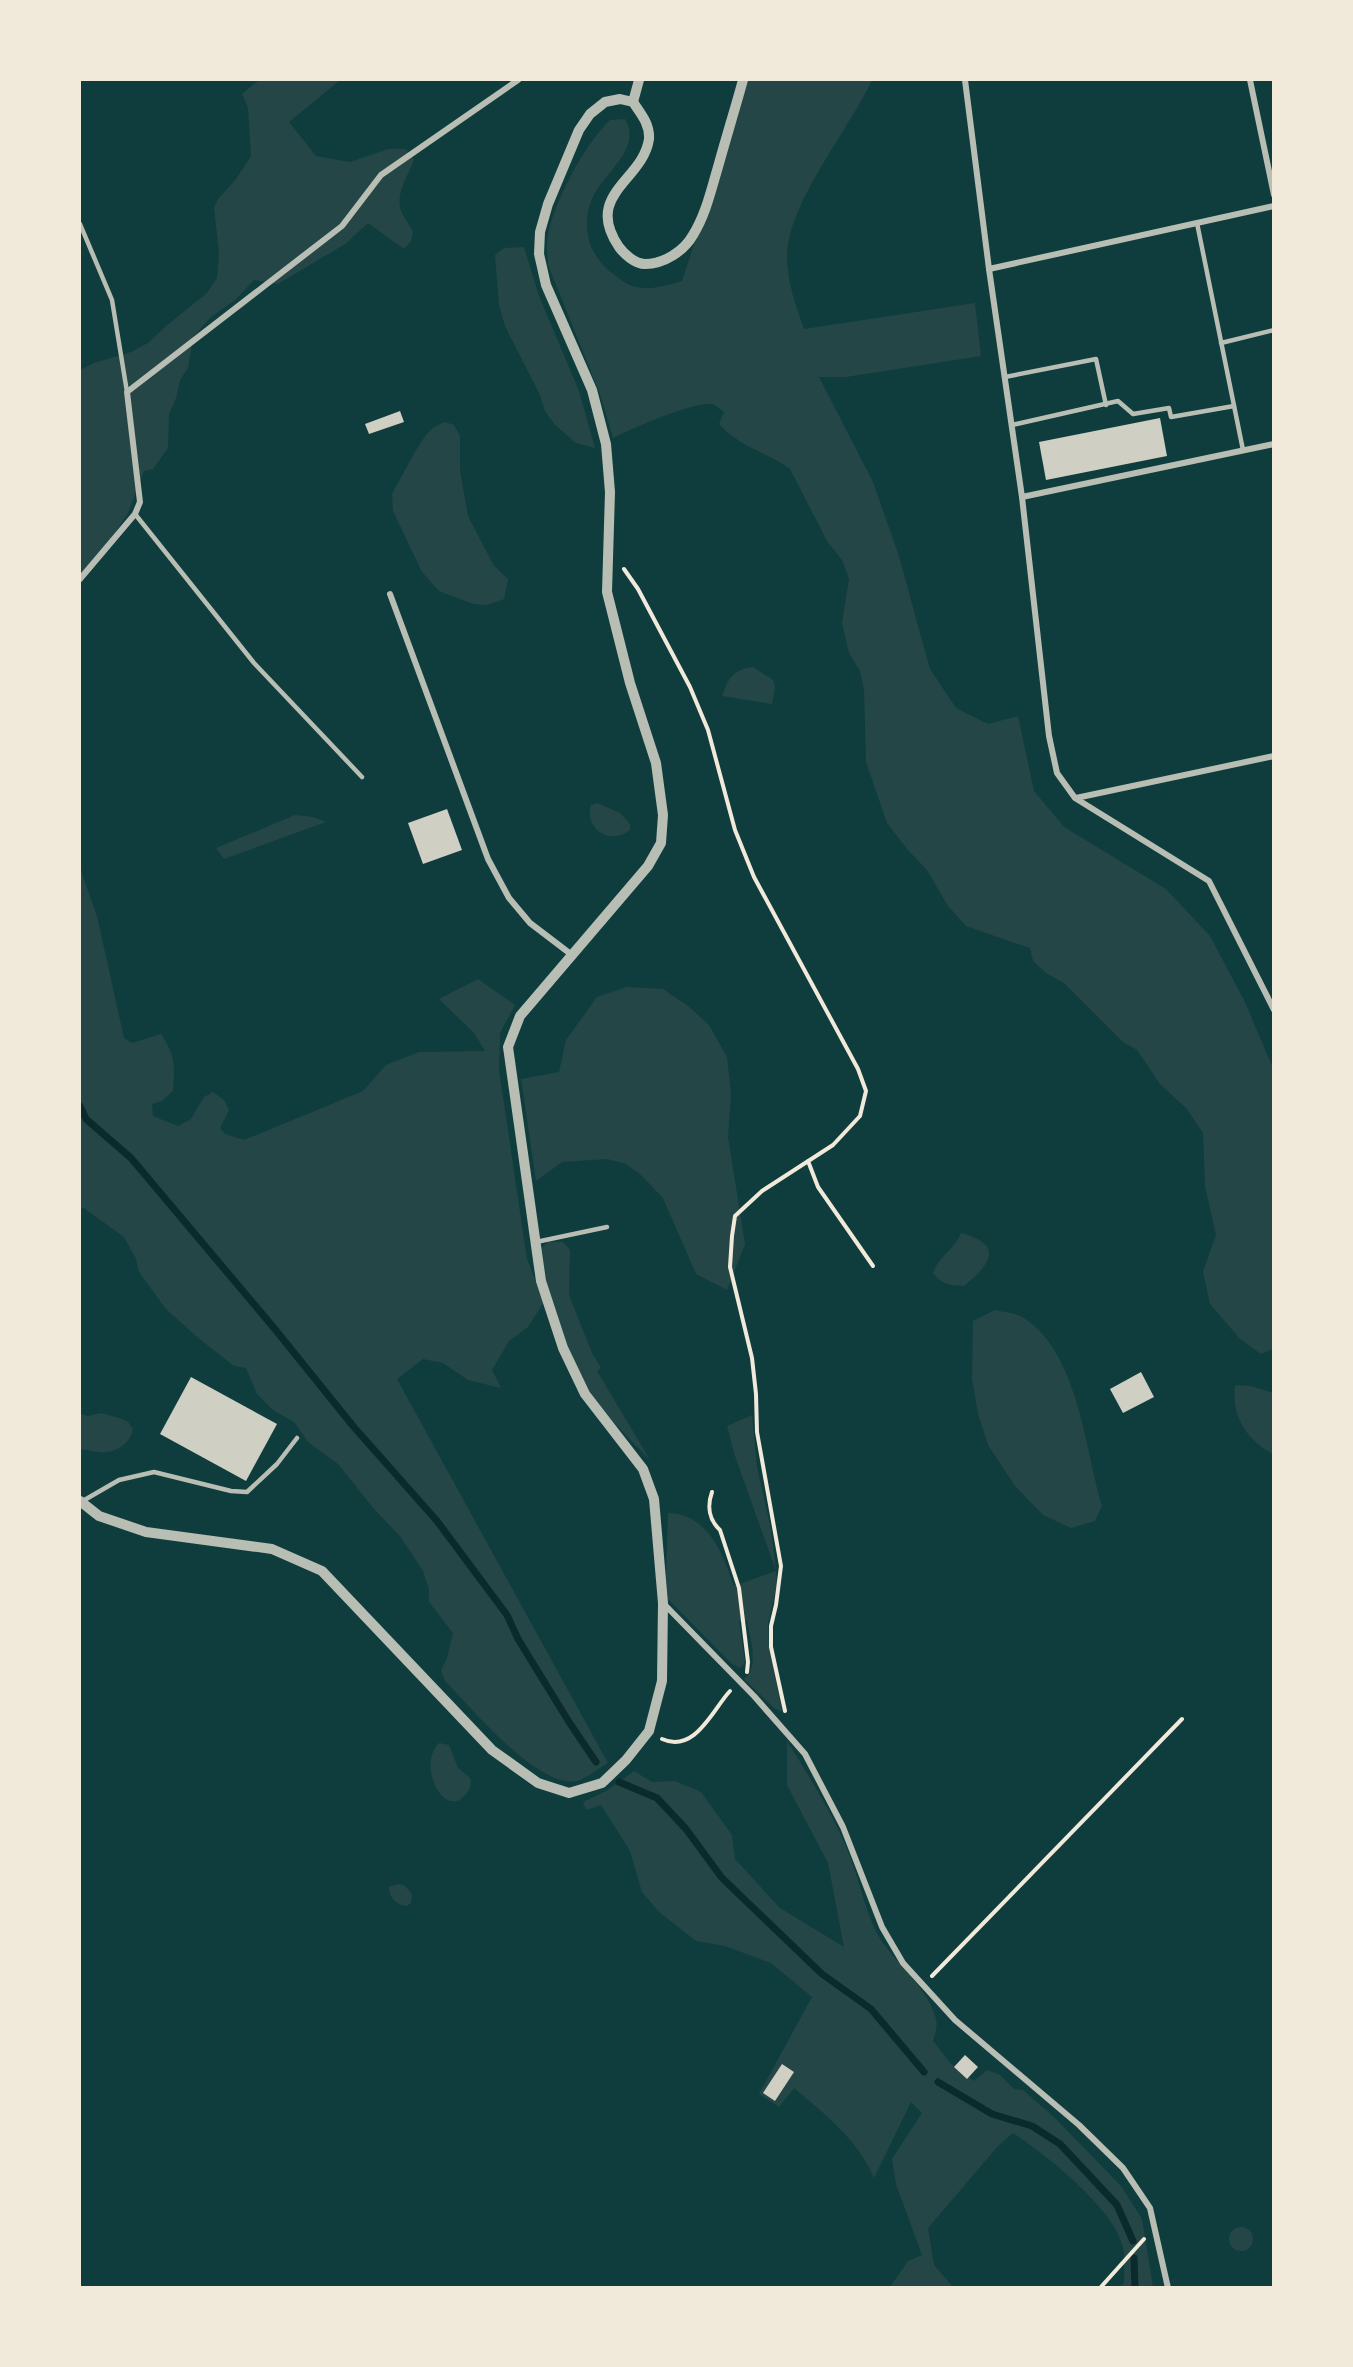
<svg xmlns="http://www.w3.org/2000/svg" width="1353" height="2367" viewBox="0 0 1353 2367" font-family="Raleway,sans-serif">
<rect width="100%" height="100%" fill="#0f3d3e"/>
<g fill="#244646">
<path d="M 259,80 L 339,81 L 289,122 L 316,156 L 350,162 L 388,149 L 406,149 L 414,160 C 408,176 395,193 401,211 C 404,218 410,225 413,232 L 411,241 L 404,249 L 368,223 L 345,244 L 278,284 L 254,280 L 235,300 L 211,317 L 193,337 L 188,368 L 180,380 L 176,398 L 169,414 L 168,448 L 153,469 L 144,471 L 128,513 L 106,547 L 80,576 L 80,370 L 94,363 L 131,352 L 148,343 L 166,326 L 207,293 L 217,278 L 219,253 L 214,208 L 218,199 L 236,179 L 251,156 L 248,108 L 242,94 Z"/>
<path d="M 748,80 L 872,80 C 849,130 787,204 787,257 C 787,282 796,306 804,329 L 975,303 L 981,356 L 846,377 L 819,377 L 873,482 L 898,553 L 930,669 L 956,708 L 988,724 L 1018,716 L 1034,791 L 1064,827 L 1166,889 L 1210,936 L 1244,1000 L 1273,1068 L 1273,1349 L 1261,1354 L 1240,1339 L 1210,1304 L 1203,1272 L 1216,1235 L 1205,1186 L 1203,1133 L 1187,1109 L 1160,1084 L 1137,1050 L 1123,1042 L 1064,983 L 1046,973 L 1033,961 L 1030,948 L 966,926 L 948,906 L 927,870 L 907,849 L 887,823 L 866,762 L 864,689 L 860,671 L 849,653 L 842,623 L 849,579 L 842,560 L 827,541 L 790,469 C 765,451 741,448 719,424 L 724,412 C 721,410 716,405 712,404 C 695,401 630,429 613,438 L 600,394 L 548,265 C 548,257 546,249 547,242 C 550,208 585,143 610,120 L 625,119 C 643,149 602,174 592,199 C 586,212 586,226 589,240 C 592,252 602,266 612,273 C 618,277 625,284 632,286 C 648,291 666,286 682,281 Z"/>
<path d="M 524,247 L 539,296 L 579,391 L 595,448 L 576,443 L 555,425 L 545,411 L 540,395 L 505,326 L 499,305 L 495,255 L 504,248 Z"/>
<path d="M 445,422 L 454,425 L 460,436 L 460,470 L 468,516 L 494,566 L 508,579 L 504,599 L 487,605 L 473,604 L 439,591 L 422,572 L 393,511 L 392,494 L 416,450 L 426,435 L 434,427 Z"/>
<path d="M 753,667 L 773,680 L 775,687 L 772,704 L 722,696 C 729,678 732,670 753,667 Z"/>
<path d="M 597,803 L 620,813 L 630,824 L 630,830 C 610,846 584,829 591,805 Z"/>
<path d="M 295,815 L 313,817 L 326,822 L 224,859 L 216,848 Z"/>
<path d="M 80,868 L 97,916 L 124,1038 L 132,1043 L 161,1034 C 175,1054 175,1067 173,1091 L 162,1101 L 152,1104 L 153,1116 L 178,1126 L 191,1119 L 204,1097 L 213,1092 L 224,1100 L 229,1110 L 220,1128 L 225,1134 L 244,1140 L 363,1091 L 386,1065 L 419,1052 L 485,1051 L 474,1033 L 439,999 L 478,979 L 515,1005 L 500,1033 L 499,1070 L 527,1259 L 544,1302 L 528,1327 L 509,1341 L 492,1370 L 501,1388 L 468,1380 L 443,1363 L 423,1359 L 397,1379 L 608,1763 C 599,1768 589,1776 580,1780 C 542,1794 470,1706 445,1681 L 441,1670 L 447,1658 L 453,1633 L 429,1602 L 429,1589 L 423,1571 L 400,1536 L 374,1509 L 338,1464 L 308,1442 L 294,1422 L 273,1410 L 257,1394 L 246,1368 L 234,1366 L 197,1337 L 165,1308 L 139,1272 L 136,1259 L 124,1237 L 85,1209 L 80,1207 Z"/>
<path d="M 627,987 L 663,989 L 688,1006 L 709,1025 L 727,1057 L 731,1094 L 728,1137 L 745,1244 L 727,1290 L 696,1274 L 663,1198 L 641,1175 L 626,1164 L 607,1159 L 562,1162 L 536,1181 L 521,1079 L 559,1072 L 566,1040 L 597,997 Z"/>
<path d="M 961,1233 C 967,1234 970,1236 975,1238 C 1006,1251 978,1274 964,1286 C 950,1285 942,1285 933,1273 C 939,1256 955,1249 961,1233 Z"/>
<path d="M 548,1242 L 563,1242 L 570,1250 L 569,1295 L 592,1353 L 601,1368 L 597,1371 L 650,1460 C 621,1430 580,1390 564,1352 C 551,1321 545,1280 542,1248 Z"/>
<path d="M 995,1310 C 1004,1312 1015,1313 1022,1317 C 1078,1350 1085,1449 1102,1506 L 1095,1521 L 1071,1528 L 1043,1515 L 1015,1486 L 988,1445 L 978,1414 L 972,1378 L 973,1321 Z"/>
<path d="M 1235,1385 L 1251,1386 L 1273,1393 L 1273,1454 C 1246,1440 1231,1415 1235,1385 Z"/>
<path d="M 101,1413 L 119,1418 L 128,1422 L 133,1429 C 130,1444 115,1454 99,1452 C 92,1452 87,1449 80,1450 L 80,1414 L 88,1416 Z"/>
<path d="M 752,1415 L 757,1467 L 771,1529 L 776,1571 L 777,1585 L 768,1623 L 769,1646 L 782,1712 L 774,1708 L 744,1679 C 760,1666 750,1639 747,1621 L 739,1621 L 745,1663 L 740,1668 L 732,1664 L 668,1599 L 666,1580 L 668,1513 C 709,1514 723,1555 734,1586 L 776,1571 L 734,1453 L 727,1426 Z"/>
<path d="M 787,1741 C 810,1778 833,1814 849,1854 C 860,1881 866,1916 881,1940 C 897,1964 929,1990 936,2019 C 938,2025 935,2035 933,2041 L 951,2064 L 974,2081 L 987,2070 L 1000,2075 L 1014,2089 L 1023,2090 L 1054,2117 L 1121,2186 L 1142,2219 L 1153,2287 L 1119,2287 L 1124,2283 C 1124,2269 1126,2254 1121,2241 C 1110,2206 1044,2153 1013,2133 L 998,2146 L 928,2228 L 934,2265 L 953,2287 L 890,2287 L 908,2261 L 922,2255 L 896,2184 L 892,2159 L 922,2113 L 911,2102 L 874,2178 C 858,2140 825,2114 794,2088 L 779,2107 L 759,2094 L 812,1997 L 771,1963 L 725,1946 L 696,1941 L 659,1912 L 642,1892 L 630,1851 L 601,1805 L 586,1810 L 583,1802 L 606,1791 L 634,1771 L 652,1782 L 675,1781 L 701,1792 L 732,1835 L 735,1859 L 780,1908 L 844,1947 L 828,1863 L 787,1785 Z"/>
<path d="M 439,1743 L 449,1745 L 458,1768 L 470,1778 C 472,1785 470,1790 465,1795 C 445,1820 416,1766 439,1743 Z"/>
<path d="M 399,1884 L 405,1886 L 412,1894 L 411,1903 L 407,1906 C 396,1905 389,1898 389,1887 Z"/>
<circle cx="1241" cy="2239" r="12"/>
</g>
<g fill="none" stroke-linecap="round" stroke-linejoin="round">
<g stroke="#0a2a2b" stroke-width="7">
<path d="M 80,1106 L 86,1119 L 131,1158 L 274,1328 L 353,1426 L 437,1521 L 507,1615 L 518,1639 L 569,1722 L 596,1762"/>
<path d="M 619,1782 L 657,1798 L 686,1829 L 722,1878 L 822,1974 L 871,2009 L 924,2072"/>
<path d="M 938,2082 L 992,2114 L 1032,2126 L 1060,2144 L 1117,2205 L 1133,2241"/>
<path d="M 1134,2258 L 1135,2288"/>
</g>
</g>
<g fill="#cfcfc3">
<path d="M 400,411 L 404,422 L 369,434 L 365,424 Z"/>
<path d="M 1160,418 L 1167,456 L 1046,480 L 1039,442 Z"/>
<path d="M 447,809 L 462,850 L 423,864 L 408,823 Z"/>
<path d="M 1141,1372 L 1154,1397 L 1123,1413 L 1110,1389 Z"/>
<path d="M 191,1377 L 277,1424 L 246,1481 L 160,1434 Z"/>
<path d="M 965,2055 L 978,2067 L 967,2079 L 954,2067 Z"/>
<path d="M 782,2064 L 794,2072 L 775,2101 L 763,2093 Z"/>
</g>
<g fill="none" stroke-linecap="round" stroke-linejoin="round">
<g stroke="#f1e9da" stroke-width="4">
<path d="M 624,569 L 638,589 L 690,687 L 708,730 L 735,830 L 754,877 L 858,1069 L 866,1091 L 860,1116 L 833,1145 L 762,1191 L 735,1216 L 732,1236 L 730,1267 L 752,1358 L 756,1394 L 757,1432 L 781,1566 L 776,1605 L 771,1626 L 771,1647 L 785,1711"/>
<path d="M 808,1161 L 818,1187 L 873,1266"/>
<path d="M 712,1492 C 707,1506 709,1520 720,1530 L 739,1588 L 748,1662 L 747,1672"/>
<path d="M 662,1739 C 695,1754 713,1709 730,1691"/>
<path d="M 932,1976 L 1182,1719"/>
<path d="M 1100,2288 L 1144,2239"/>
</g>
<g stroke="#b8beb3" stroke-width="4.5">
<path d="M 1197,223 L 1243,450"/>
<path d="M 80,224 L 112,300 L 127,392"/>
<path d="M 1221,343 L 1274,330"/>
<path d="M 1005,377 L 1096,359 L 1106,405"/>
<path d="M 1012,425 L 1118,401 L 1133,414 L 1169,408 L 1171,417 L 1234,406"/>
<path d="M 135,514 L 254,663 L 362,777"/>
<path d="M 536,1242 L 607,1227"/>
<path d="M 81,1502 L 119,1480 L 154,1472 L 231,1491 L 247,1492 L 277,1464 L 297,1438"/>
</g>
<g stroke="#b8beb3" stroke-width="6">
<path d="M 965,80 L 989,269 L 1022,497 L 1049,736 L 1057,773 L 1075,798 L 1209,881 L 1274,1010"/>
<path d="M 1250,80 L 1274,195"/>
<path d="M 989,269 L 1274,206"/>
<path d="M 1022,497 L 1274,444"/>
<path d="M 80,579 L 135,514 L 140,502 L 127,392 L 342,226 L 381,175 L 518,80"/>
<path d="M 390,594 L 488,859 L 509,898 L 530,923 L 572,955"/>
<path d="M 1076,798 L 1274,756"/>
<path d="M 663,1603 L 754,1696 L 805,1754 L 843,1827 L 882,1927 L 903,1963 L 955,2020 L 1079,2125 L 1123,2168 L 1150,2208 L 1168,2288"/>
</g>
<g stroke="#b8beb3" stroke-width="10">
<path d="M 633,102 L 639,80"/>
<path d="M 80,1501 L 99,1516 L 146,1532 L 272,1549 L 322,1571 L 492,1750 L 538,1783 L 569,1793 L 602,1783 L 626,1760 L 649,1731 L 662,1681 L 663,1603 L 654,1499 L 643,1469 L 585,1394 L 563,1348 L 541,1281 L 508,1047 L 520,1016 L 648,866 L 661,843 L 663,815 L 656,763 L 630,683 L 607,592 L 610,492 L 606,444 L 592,390 L 546,285 L 539,254 L 540,232 L 548,204 L 579,130 L 590,114 L 605,102 L 620,99 L 633,102 C 641,114 650,124 649,139 C 643,181 583,194 619,247 C 624,254 635,264 645,264 C 664,264 684,251 693,235 C 706,214 711,190 718,167 C 726,138 735,109 743,80"/>
</g>
</g>
<rect width="1353" height="2367" fill="none" stroke="#f1e9da" stroke-width="162"/>
</svg>
